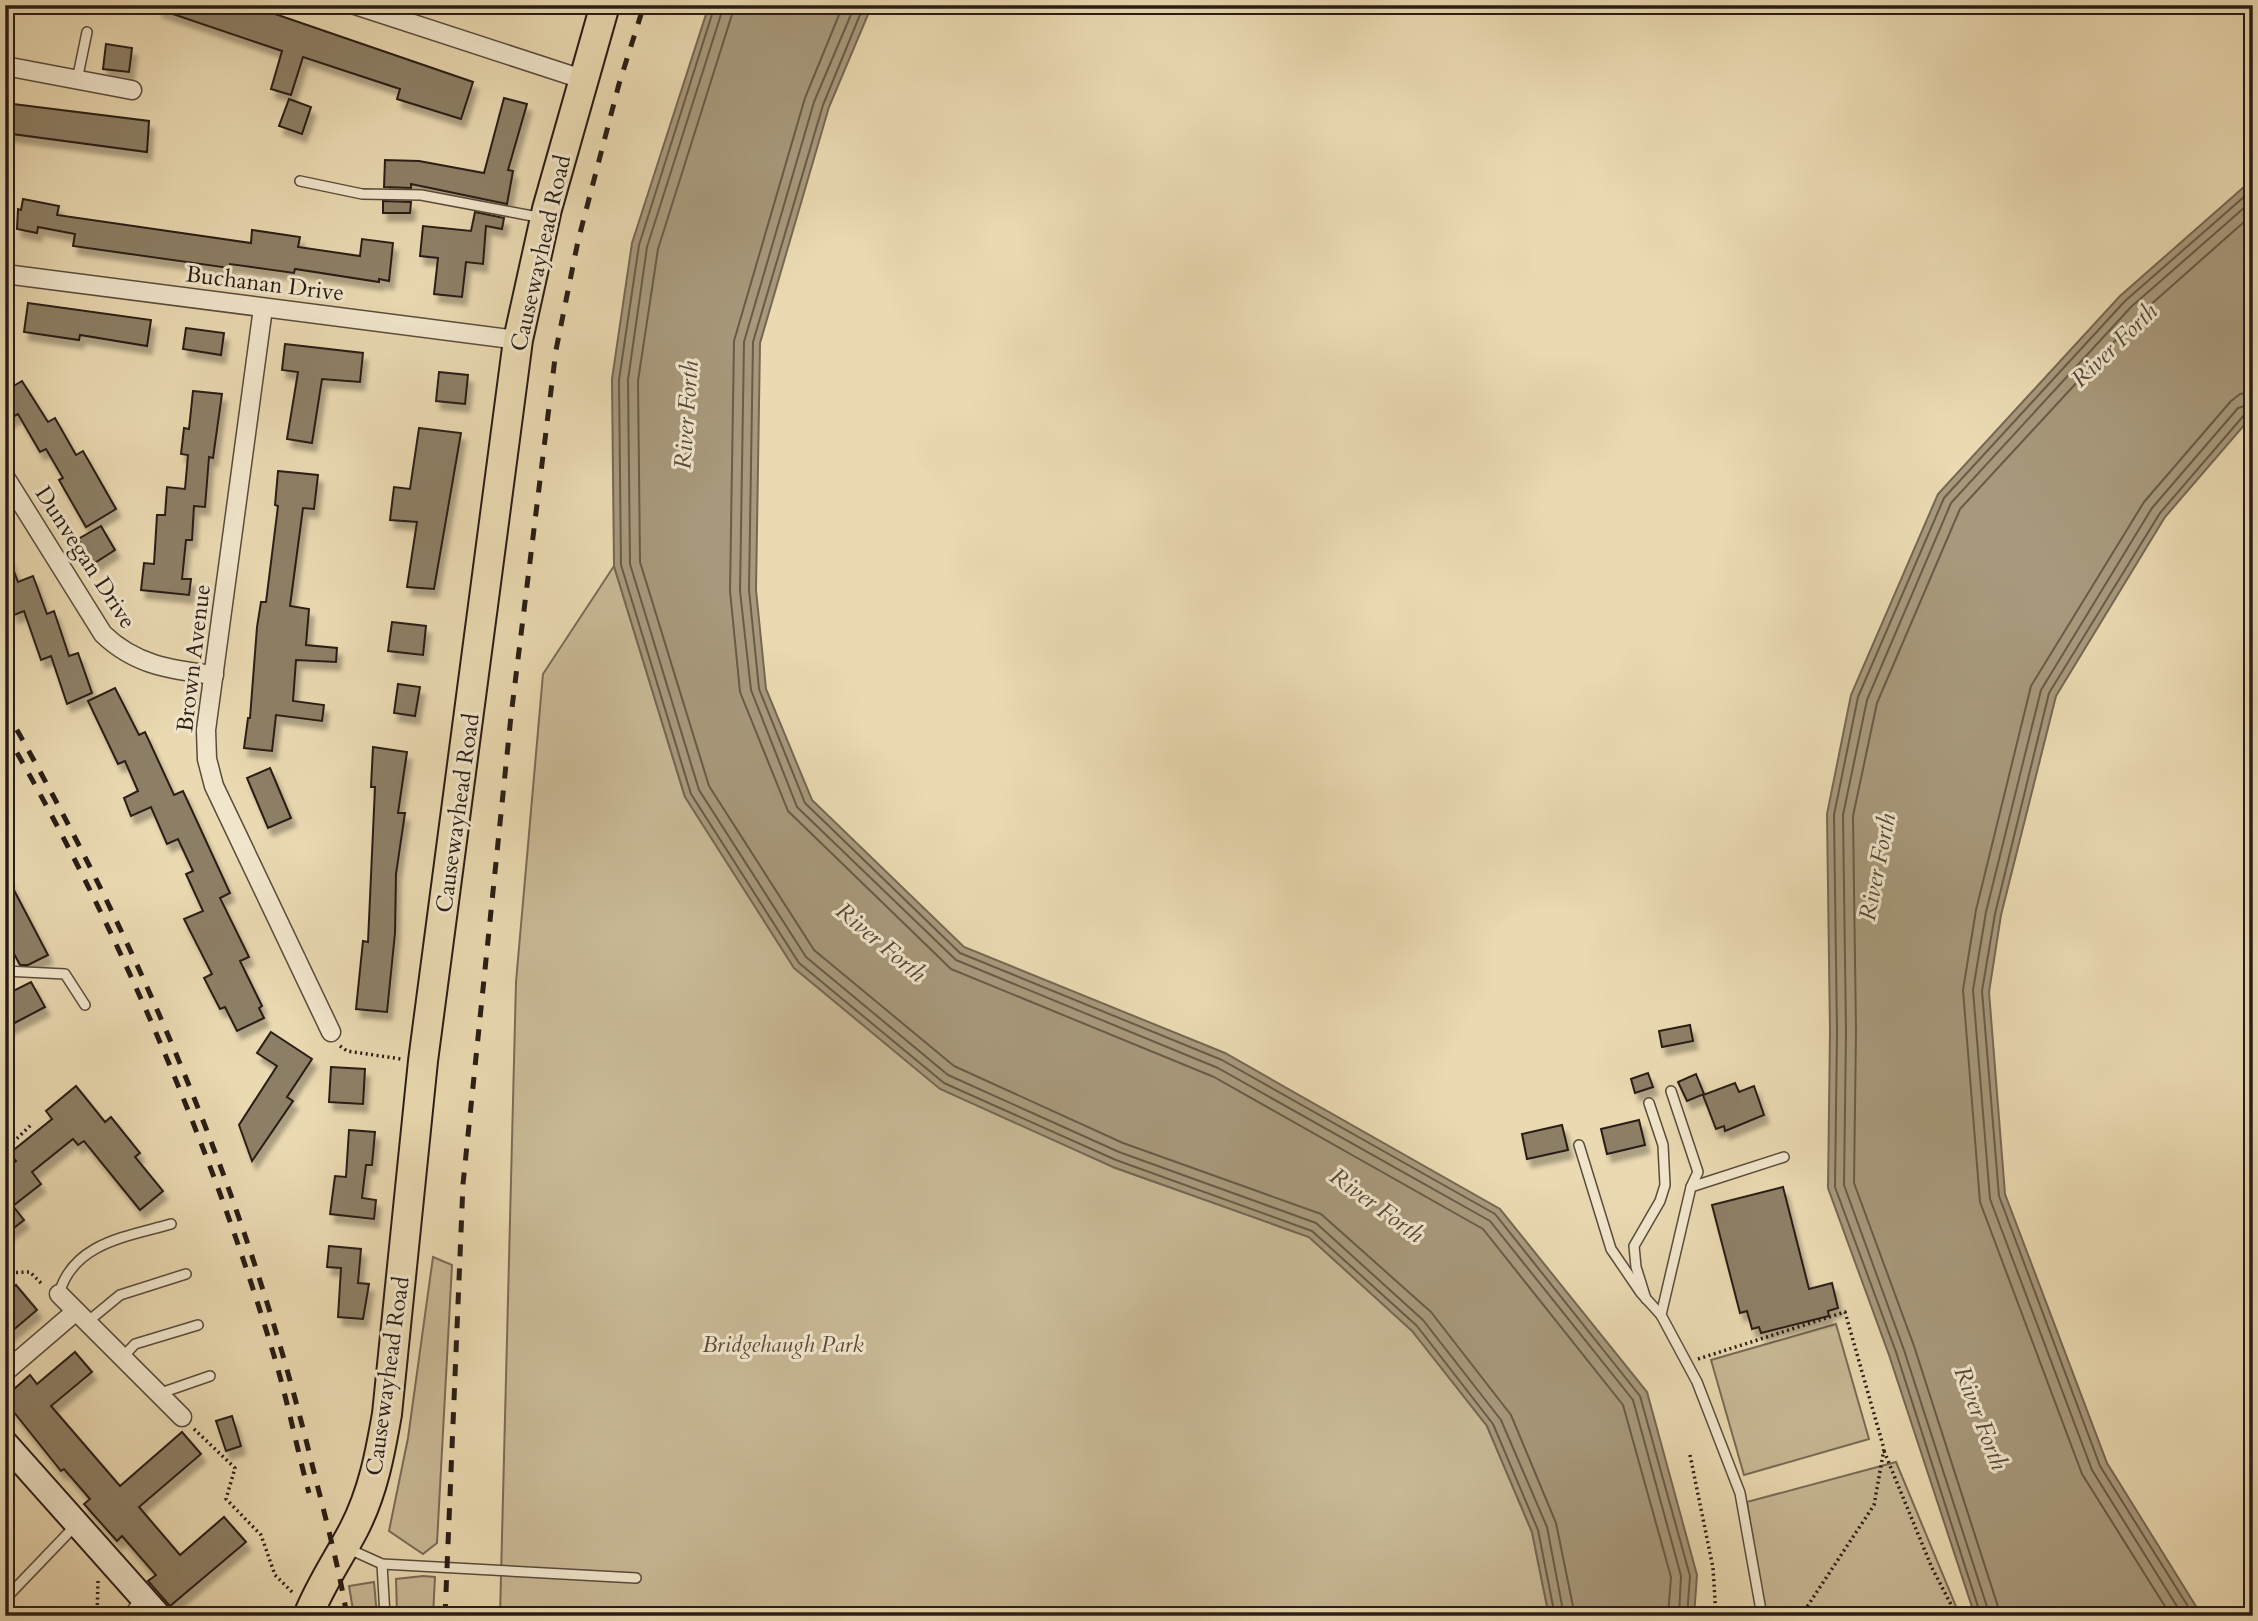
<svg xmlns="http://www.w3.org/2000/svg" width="2258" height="1621" viewBox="0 0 2258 1621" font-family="Cardo,serif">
<defs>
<filter id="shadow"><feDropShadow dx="4.5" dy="8" stdDeviation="2" flood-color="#0004"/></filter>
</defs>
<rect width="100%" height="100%" fill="#ead9b1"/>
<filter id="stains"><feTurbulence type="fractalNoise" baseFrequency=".00286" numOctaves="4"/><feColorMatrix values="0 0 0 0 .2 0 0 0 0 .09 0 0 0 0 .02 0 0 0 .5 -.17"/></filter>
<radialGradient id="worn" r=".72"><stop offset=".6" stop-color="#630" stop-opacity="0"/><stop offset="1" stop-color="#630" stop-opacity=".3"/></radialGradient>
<g fill="#c9b996" stroke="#796b56" stroke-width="2">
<path d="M 614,566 L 685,797 L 1113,1167 L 1309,1237 L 1413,1331 L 1487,1426 L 1532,1532 L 1549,1616 L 500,1616 L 516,982 L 543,674 Z"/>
<path d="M 433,1257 L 452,1265 L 437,1543 L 423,1554 L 389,1531 L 408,1438 Z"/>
<path d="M 1836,1324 L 1869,1439 L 1744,1475 L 1711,1360 Z"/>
<path d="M 1896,1462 L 1960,1616 L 1765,1616 L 1747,1502 Z"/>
<path d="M 423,1576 L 435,1577 L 433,1616 L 397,1616 L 396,1579 Z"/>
<path d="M 374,1582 L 377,1616 L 354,1616 L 349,1586 Z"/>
</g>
<g fill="#a8997c" stroke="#756753" stroke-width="2">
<path d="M 709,5 L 872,5 L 829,107 L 760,343 L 756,590 L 766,689 L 812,800 L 964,947 L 1225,1053 L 1500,1209 L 1647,1392 L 1697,1575 L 1694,1616 L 1549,1616 L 1532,1532 L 1487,1426 L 1412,1331 L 1309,1237 L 1113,1167 L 940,1089 L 794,968 L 685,797 L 614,566 L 612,379 L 632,243 Z"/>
<path d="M 2253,179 L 2253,415 L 2165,517 L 2056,696 L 2001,915 L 1989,992 L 2005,1194 L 2107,1463 L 2202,1616 L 1975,1616 L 1889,1355 L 1828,1188 L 1830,1031 L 1827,814 L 1851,695 L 1938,494 L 2120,296 Z"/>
</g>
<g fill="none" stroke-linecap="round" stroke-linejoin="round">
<g stroke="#685b48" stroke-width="2">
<path d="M 715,5 L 639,245 L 619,380 L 621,565 L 691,794 L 799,963 L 944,1083 L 1116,1160 L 1312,1231 L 1417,1326 L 1493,1424 L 1538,1530 L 1555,1616"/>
<path d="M 724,5 L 647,247 L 628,380 L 630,564 L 699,790 L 806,957 L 948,1075 L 1119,1152 L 1316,1223 L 1423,1320 L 1501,1420 L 1547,1527 L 1564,1616"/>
<path d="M 735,5 L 658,249 L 638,381 L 640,562 L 709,786 L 814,950 L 954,1066 L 1123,1143 L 1321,1214 L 1431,1312 L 1511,1415 L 1556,1523 L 1575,1616"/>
<path d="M 843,5 L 805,98 L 734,341 L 730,591 L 740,692 L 788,811 L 951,969 L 1214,1077 L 1483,1229 L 1623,1405 L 1671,1577 L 1668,1616"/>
<path d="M 855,5 L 814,102 L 744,342 L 740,591 L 751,690 L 797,807 L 956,960 L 1218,1068 L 1490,1221 L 1633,1400 L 1681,1576 L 1679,1616"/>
<path d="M 864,5 L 823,105 L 753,342 L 749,590 L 759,689 L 805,803 L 960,953 L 1222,1060 L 1495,1214 L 1640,1396 L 1690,1576 L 1687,1616"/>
<path d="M 1981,1616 L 1896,1352 L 1835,1187 L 1837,1031 L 1834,815 L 1858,697 L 1944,498 L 2125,301 L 2253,189"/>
<path d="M 1990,1616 L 1904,1350 L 1844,1185 L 1846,1031 L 1843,815 L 1867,700 L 1951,503 L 2131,307 L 2253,200"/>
<path d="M 2001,1616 L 1914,1346 L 1854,1183 L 1856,1031 L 1853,816 L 1877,703 L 1960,509 L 2139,315 L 2253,214"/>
<path d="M 2171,1616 L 2082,1474 L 1980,1202 L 1963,990 L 1976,910 L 2031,686 L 2144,502 L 2231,401 L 2240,394 L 2253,392"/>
<path d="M 2183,1616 L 2092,1470 L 1990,1199 L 1973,990 L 1986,912 L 2041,690 L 2152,508 L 2238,408 L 2253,403"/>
<path d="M 2194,1616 L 2100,1466 L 1999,1196 L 1982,991 L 1995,914 L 2049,693 L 2160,513 L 2245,414 L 2253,411"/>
</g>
</g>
<g fill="#8d7f66" stroke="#291d15" stroke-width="2" filter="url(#shadow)">
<path d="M 158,5 L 249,5 L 473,82 L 461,119 L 397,99 L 400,89 L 303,57 L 291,95 L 271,89 L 282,51 L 158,9 Z"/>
<path d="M 106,44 L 132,48 L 129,72 L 103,69 Z"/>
<path d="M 504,98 L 527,104 L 508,170 L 513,171 L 507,204 L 411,184 L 411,188 L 384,187 L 385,160 L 419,161 L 484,173 Z"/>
<path d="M 289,99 L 311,107 L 302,134 L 279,126 Z"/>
<path d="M 5,103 L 149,121 L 147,152 L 5,133 Z"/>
<path d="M 23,199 L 59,206 L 57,215 L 251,243 L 252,230 L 300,237 L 298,247 L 360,256 L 362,239 L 393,243 L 389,281 L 379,279 L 379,282 L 295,269 L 294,273 L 230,264 L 229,268 L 73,246 L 75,234 L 38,227 L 37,233 L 17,229 L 18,209 L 21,210 Z"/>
<path d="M 383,201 L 411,202 L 410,213 L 383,213 Z"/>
<path d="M 475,212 L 504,218 L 502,229 L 486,226 L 483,264 L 466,262 L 462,297 L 434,294 L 438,258 L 420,256 L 423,226 L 471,231 Z"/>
<path d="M 28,303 L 151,320 L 147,346 L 80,335 L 79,340 L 24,332 Z"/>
<path d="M 186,328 L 224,333 L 221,355 L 183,349 Z"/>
<path d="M 285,344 L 363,353 L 360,382 L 322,379 L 312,443 L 287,439 L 298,372 L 282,370 Z"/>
<path d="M 439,372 L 468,375 L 465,404 L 436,401 Z"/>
<path d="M 22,381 L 48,422 L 55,418 L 76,455 L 83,451 L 116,509 L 86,527 L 59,480 L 63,478 L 46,449 L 40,452 L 18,414 L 5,421 L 5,391 Z"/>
<path d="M 193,391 L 222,394 L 213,458 L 209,457 L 205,507 L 194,506 L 192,540 L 186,540 L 182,579 L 191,579 L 189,595 L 141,590 L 144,563 L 154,564 L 157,515 L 165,515 L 167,487 L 185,489 L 188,455 L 181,454 L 184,428 L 189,429 Z"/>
<path d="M 419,428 L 461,433 L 434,589 L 407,587 L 417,522 L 390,520 L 394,487 L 410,489 Z"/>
<path d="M 278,471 L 318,475 L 314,509 L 303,508 L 290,606 L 309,609 L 306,645 L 337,648 L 336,662 L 296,660 L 293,701 L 324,705 L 322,721 L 276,715 L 272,751 L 244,748 L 248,718 L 250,718 L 257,627 L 261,602 L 266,602 L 278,506 L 275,505 Z"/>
<path d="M 101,526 L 115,550 L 93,564 L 78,539 Z"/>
<path d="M 7,553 L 18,582 L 33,576 L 47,614 L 54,611 L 69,656 L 78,653 L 92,693 L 67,704 L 51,656 L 41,660 L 24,611 L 14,615 L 5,592 Z"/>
<path d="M 392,622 L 426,626 L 423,655 L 388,651 Z"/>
<path d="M 398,684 L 420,687 L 415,716 L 394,713 Z"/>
<path d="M 115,688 L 139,735 L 145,732 L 174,795 L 183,791 L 230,893 L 220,898 L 249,957 L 240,961 L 262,1006 L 259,1008 L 264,1018 L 237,1031 L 225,1007 L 220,1009 L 204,978 L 212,974 L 184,919 L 203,911 L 186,874 L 193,871 L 178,839 L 167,844 L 151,807 L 131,816 L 124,798 L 138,791 L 125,761 L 118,764 L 88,701 Z"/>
<path d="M 373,747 L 407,752 L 398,813 L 405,813 L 396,874 L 395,933 L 387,1012 L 356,1009 L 363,941 L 368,942 L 375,787 L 371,787 Z"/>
<path d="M 270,768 L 291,818 L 268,828 L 247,778 Z"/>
<path d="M 5,873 L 48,955 L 28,965 L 20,965 L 5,937 Z"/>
<path d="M 31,982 L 45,1007 L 5,1028 L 5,995 Z"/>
<path d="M 1690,1025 L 1693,1041 L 1662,1047 L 1659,1031 Z"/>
<path d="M 271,1032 L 312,1059 L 287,1097 L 293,1101 L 252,1161 L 239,1125 L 277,1066 L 257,1053 Z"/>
<path d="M 331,1067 L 365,1069 L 363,1104 L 329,1102 Z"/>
<path d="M 1648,1073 L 1653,1087 L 1635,1093 L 1631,1079 Z"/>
<path d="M 1696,1074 L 1704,1094 L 1687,1101 L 1678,1082 Z"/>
<path d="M 1735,1083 L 1739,1092 L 1754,1086 L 1764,1115 L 1725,1131 L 1724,1126 L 1716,1129 L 1703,1095 Z"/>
<path d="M 76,1086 L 105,1122 L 111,1117 L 140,1153 L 135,1157 L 163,1191 L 140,1210 L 84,1141 L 78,1145 L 73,1139 L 32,1172 L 41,1184 L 13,1206 L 24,1220 L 5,1235 L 5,1170 L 16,1161 L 10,1153 L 52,1119 L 46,1111 Z"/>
<path d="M 1639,1120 L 1645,1145 L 1607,1154 L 1601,1129 Z"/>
<path d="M 1562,1125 L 1568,1150 L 1527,1159 L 1522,1134 Z"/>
<path d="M 349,1130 L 375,1132 L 372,1165 L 366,1165 L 362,1198 L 376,1200 L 374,1219 L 330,1214 L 335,1176 L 346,1177 Z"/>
<path d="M 1783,1187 L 1809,1289 L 1832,1283 L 1838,1308 L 1828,1311 L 1829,1316 L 1761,1333 L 1759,1327 L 1752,1329 L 1747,1311 L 1740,1313 L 1712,1205 Z"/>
<path d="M 329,1246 L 361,1249 L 358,1283 L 369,1284 L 363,1319 L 338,1317 L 341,1268 L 327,1267 Z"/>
<path d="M 16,1285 L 37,1310 L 5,1337 L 5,1294 Z"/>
<path d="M 75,1352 L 92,1372 L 51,1406 L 120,1486 L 182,1432 L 201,1454 L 139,1507 L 180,1555 L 224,1517 L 246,1542 L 170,1606 L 148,1581 L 156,1575 L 122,1536 L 117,1541 L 84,1504 L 90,1499 L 64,1469 L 61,1471 L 5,1401 L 5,1397 L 30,1375 L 37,1384 Z"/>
<path d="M 232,1416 L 241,1446 L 226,1451 L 216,1421 Z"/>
</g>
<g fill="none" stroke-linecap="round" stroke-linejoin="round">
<g stroke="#594c3c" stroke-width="12">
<g id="lane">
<path d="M 77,80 L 87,32"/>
<path d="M 300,181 L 362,194 L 421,195 L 543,218"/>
<path d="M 5,971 L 65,974 L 85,1005"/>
<path d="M 1671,1091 L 1698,1172 L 1691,1187"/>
<path d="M 1579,1145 L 1611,1249 L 1641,1293 L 1661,1315"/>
<path d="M 59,1294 C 73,1243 126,1237 171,1224"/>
<path d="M 1646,1299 L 1636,1267 L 1634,1246 L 1660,1201 L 1665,1185 L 1663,1145 L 1649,1103"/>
<path d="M 86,1323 L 120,1295 L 186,1274"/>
<path d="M 122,1358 L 135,1344 L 198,1325"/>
<path d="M 158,1394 L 210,1376"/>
<path d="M 349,1549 L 382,1564 L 636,1578"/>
<path d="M 382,1564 L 385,1616"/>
<path d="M 6,1598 L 75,1526"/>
<path d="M 1762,1616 L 1740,1493 L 1697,1382 L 1661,1315 L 1691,1187 L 1784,1157"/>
</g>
</g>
<g stroke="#594c3c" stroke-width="21">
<g id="street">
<path d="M 355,5 L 582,79"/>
<path d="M 5,66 L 132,90"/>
<path d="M 5,274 L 518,340"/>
<path d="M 263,308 L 206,730 L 207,759 L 214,786 L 331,1032"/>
<path d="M 5,477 L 103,634 C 135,665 171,670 214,675"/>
<path d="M 59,1294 L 182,1417"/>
<path d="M 5,1372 L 75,1312"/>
<path d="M 133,1616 L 145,1600"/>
</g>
</g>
<g stroke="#291d15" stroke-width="28">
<path id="secondary" d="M 5,1443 L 159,1616"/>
</g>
<g stroke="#291d15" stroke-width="32">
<path id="primary" d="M 308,1616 C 320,1585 339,1558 354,1529 C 373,1492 380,1454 387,1414 L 423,1061 L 518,340 L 547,209 L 605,5"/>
</g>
<g stroke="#291d15" stroke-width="3.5" stroke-dasharray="2 3.5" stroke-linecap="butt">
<path d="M 340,1046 L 347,1051 L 401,1059"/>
<path d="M 5,1150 L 32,1124"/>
<path d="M 5,1273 L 30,1272 L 41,1283"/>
<path d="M 1698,1359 L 1845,1312 L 1884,1449 L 1874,1505 L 1801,1616"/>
<path d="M 194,1429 L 235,1468 L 226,1499 L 261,1535 L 275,1575 L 292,1592"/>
<path d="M 1884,1451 L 1932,1568 L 1957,1616"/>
<path d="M 1690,1455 L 1713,1568 L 1716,1616"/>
<path d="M 97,1616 L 98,1581"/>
</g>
<use href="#lane" stroke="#f1e6cc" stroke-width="9"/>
<use href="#street" stroke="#f1e6cc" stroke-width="18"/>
<use href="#secondary" stroke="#f1e6cc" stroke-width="24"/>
<use href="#primary" stroke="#ead9b1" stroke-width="28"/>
<g stroke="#291d15" stroke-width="5" stroke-dasharray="12 12" stroke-linecap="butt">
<path d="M 5,709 C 139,942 245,1194 310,1456 C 323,1509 338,1562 347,1616"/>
<path d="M 5,732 C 116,922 212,1148 275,1359 C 288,1403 297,1449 309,1493"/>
<path d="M 445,1616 L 463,1184 L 511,716 L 556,350 L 578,241 L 619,84 L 644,5"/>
</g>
</g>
<g text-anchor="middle" stroke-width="6" stroke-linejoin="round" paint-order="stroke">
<g font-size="23" fill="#291d15" stroke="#f1e6cc">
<text transform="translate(540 253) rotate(-77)" y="8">Causewayhead Road</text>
<text transform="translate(265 283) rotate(7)" y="8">Buchanan Drive</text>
<text transform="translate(86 557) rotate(57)" y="8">Dunvegan Drive</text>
<text transform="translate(193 658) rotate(-83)" y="8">Brown Avenue</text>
<text transform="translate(457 813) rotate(-82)" y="8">Causewayhead Road</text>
<text transform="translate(387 1376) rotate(-82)" y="8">Causewayhead Road</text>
</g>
<g font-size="23" font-style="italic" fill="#594c3c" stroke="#f1e6cc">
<text x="783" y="1352">Bridgehaugh Park</text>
</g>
<g font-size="24" font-style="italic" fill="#554839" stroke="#f1e6cc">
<text transform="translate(2114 345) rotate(-44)" y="8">River Forth</text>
<text transform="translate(686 415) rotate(-86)" y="8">River Forth</text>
<text transform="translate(1877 867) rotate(-79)" y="8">River Forth</text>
<text transform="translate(881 942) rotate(40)" y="8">River Forth</text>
<text transform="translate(1377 1205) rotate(36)" y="8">River Forth</text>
<text transform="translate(1981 1418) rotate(69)" y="8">River Forth</text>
</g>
</g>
<rect width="2258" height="1621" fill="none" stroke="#ead9b1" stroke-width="28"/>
<rect x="7" y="7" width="2244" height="1607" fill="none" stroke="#291d15" stroke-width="3.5"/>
<rect x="14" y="14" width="2230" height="1593" fill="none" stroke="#291d15" stroke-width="2"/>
<rect width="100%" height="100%" filter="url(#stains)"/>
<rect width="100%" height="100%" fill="url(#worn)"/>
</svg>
